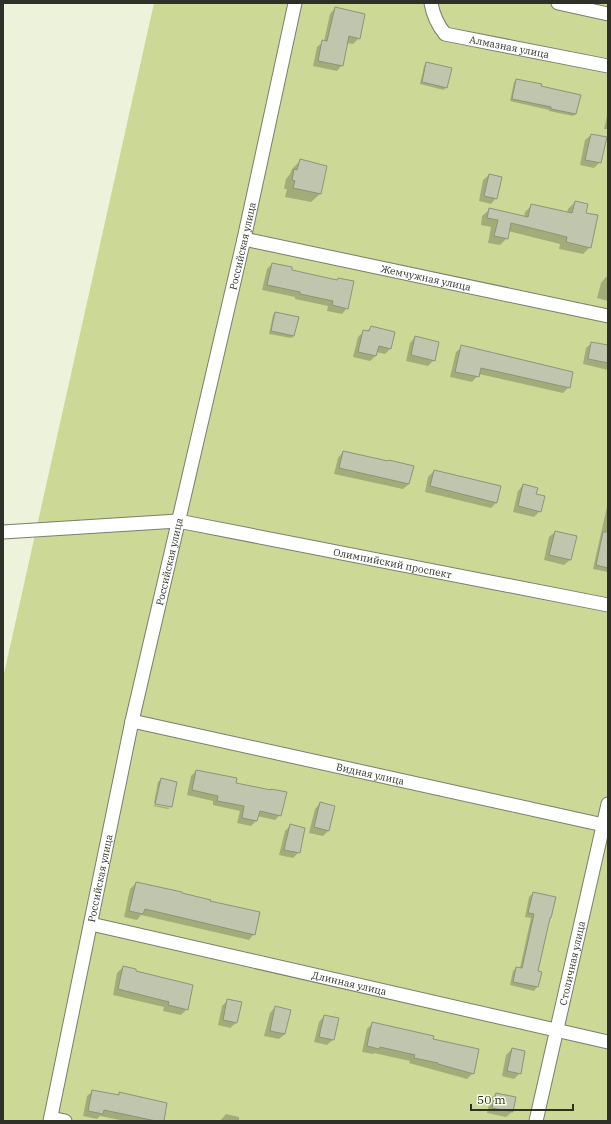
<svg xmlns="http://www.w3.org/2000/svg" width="611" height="1124" viewBox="0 0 611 1124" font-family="'IBM Plex Serif',serif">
<rect width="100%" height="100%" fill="#edf2da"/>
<path fill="#ccd896" d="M 154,3 L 608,3 L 608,1121 L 3,1121 L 3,678 Z"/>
<g fill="#0003">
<path d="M 335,8 L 359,38 L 353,44 L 347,43 L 342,65 L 337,71 L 313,66 L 317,47 L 324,41 L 330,14 Z"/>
<path d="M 426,63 L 446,87 L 444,90 L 420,84 L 424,66 Z"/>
<path d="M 517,80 L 540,87 L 580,95 L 576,114 L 573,116 L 549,111 L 549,110 L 510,101 L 514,82 Z"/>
<path d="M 608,112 L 608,129 L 604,129 Z"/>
<path d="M 591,135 L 600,162 L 594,168 L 580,165 L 585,140 Z"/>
<path d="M 300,161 L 326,166 L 320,194 L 311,202 L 285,197 L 287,189 L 284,189 L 286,179 L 290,174 L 292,169 Z"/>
<path d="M 489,175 L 496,198 L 491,204 L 479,201 L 483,180 Z"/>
<path d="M 575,202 L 590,247 L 583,254 L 559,249 L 560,244 L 508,231 L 507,238 L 500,245 L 488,243 L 491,227 L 481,225 L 482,216 L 490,209 L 524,217 L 525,212 L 532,205 L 567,213 L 568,209 Z"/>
<path d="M 272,264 L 290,271 L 336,281 L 338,279 L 347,308 L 342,314 L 327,311 L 328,306 L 295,299 L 295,297 L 262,290 L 267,269 Z"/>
<path d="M 606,277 L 608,277 L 608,301 L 597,298 L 601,283 Z"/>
<path d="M 275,313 L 297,318 L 294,336 L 291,338 L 269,334 L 273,315 Z"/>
<path d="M 371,327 L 390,349 L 385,354 L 376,352 L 375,356 L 370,361 L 353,357 L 358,337 L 364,331 L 366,332 Z"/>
<path d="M 415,337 L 434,360 L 428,366 L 406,361 L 410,343 Z"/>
<path d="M 592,343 L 608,346 L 608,370 L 583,364 L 586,348 Z"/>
<path d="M 462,347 L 569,387 L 563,393 L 479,374 L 472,382 L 450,377 L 456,352 Z"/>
<path d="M 343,452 L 388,462 L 409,484 L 403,489 L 334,474 L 338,458 Z"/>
<path d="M 434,471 L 496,503 L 491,508 L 425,492 L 428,477 Z"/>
<path d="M 523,485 L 535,494 L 540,511 L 534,517 L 513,512 L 518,491 Z"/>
<path d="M 608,502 L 608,572 L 593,569 Z"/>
<path d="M 555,532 L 570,560 L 564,565 L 544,560 L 549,537 Z"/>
<path d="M 196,771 L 235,784 L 280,815 L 275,820 L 257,816 L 256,821 L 251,826 L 237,823 L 240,811 L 213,805 L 213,801 L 187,795 L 191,776 Z"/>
<path d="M 161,779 L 176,782 L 170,807 L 170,806 L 154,803 L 158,782 Z"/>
<path d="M 320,803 L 329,830 L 323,836 L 309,833 L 315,809 Z"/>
<path d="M 154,805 L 170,808 L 168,809 L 153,806 Z"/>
<path d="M 290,826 L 299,852 L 293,858 L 279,855 L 285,831 Z"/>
<path d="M 136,883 L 209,902 L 254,934 L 249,940 L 141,915 L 137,920 L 124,917 L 130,889 Z"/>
<path d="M 533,893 L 550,918 L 548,920 L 537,972 L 540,973 L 537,987 L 534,991 L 510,985 L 513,971 L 516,968 L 520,968 L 531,918 L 525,917 L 529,897 Z"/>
<path d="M 123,967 L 135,972 L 187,1009 L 181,1015 L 163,1011 L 164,1007 L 113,995 L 117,973 Z"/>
<path d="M 228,1000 L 236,1023 L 230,1028 L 218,1025 L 222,1006 Z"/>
<path d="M 275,1007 L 285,1034 L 279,1039 L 264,1036 L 270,1013 Z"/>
<path d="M 324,1016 L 333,1040 L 327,1045 L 314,1042 L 319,1022 Z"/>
<path d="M 372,1024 L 432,1040 L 473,1073 L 467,1079 L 409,1063 L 410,1061 L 374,1053 L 373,1054 L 362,1052 L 367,1029 Z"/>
<path d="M 512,1049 L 520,1073 L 514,1079 L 502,1076 L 506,1055 Z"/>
<path d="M 93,1091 L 117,1096 L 120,1093 L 163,1121 L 125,1121 L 100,1116 L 97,1119 L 83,1116 L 87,1096 Z"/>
<path d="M 496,1094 L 512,1112 L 506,1117 L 487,1113 L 490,1099 Z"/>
<path d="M 226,1114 L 239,1117 L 239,1121 L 220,1121 Z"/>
</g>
<g fill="#c0c5ae" stroke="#8e927c">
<path d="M 335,7 L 365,14 L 360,39 L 349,36 L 343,66 L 318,61 L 322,40 L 327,41 Z"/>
<path d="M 426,62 L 452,68 L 447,88 L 422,82 Z"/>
<path d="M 516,79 L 542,84 L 541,86 L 581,95 L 576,114 L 551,109 L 551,107 L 512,99 Z"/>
<path d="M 591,134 L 607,137 L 601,163 L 585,160 Z"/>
<path d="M 300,159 L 327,166 L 321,194 L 293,188 L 295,181 L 292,180 L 294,169 L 297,170 Z"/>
<path d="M 489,174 L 502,177 L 497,199 L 484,196 Z"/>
<path d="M 575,201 L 588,204 L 586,213 L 598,215 L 591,248 L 566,242 L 567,237 L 511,223 L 508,239 L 494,236 L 498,220 L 487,218 L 489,208 L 528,217 L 531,204 L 572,213 Z"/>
<path d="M 272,263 L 292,267 L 292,270 L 337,280 L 338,278 L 354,281 L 348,309 L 332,305 L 333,301 L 300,294 L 300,292 L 267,285 Z"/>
<path d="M 275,312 L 299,317 L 294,336 L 271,331 Z"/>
<path d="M 371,326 L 395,332 L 391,349 L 379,346 L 376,356 L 358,352 L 363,330 L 369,331 Z"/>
<path d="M 415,336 L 439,342 L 435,361 L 411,355 Z"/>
<path d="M 591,342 L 608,345 L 608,363 L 588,359 Z"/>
<path d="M 461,345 L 573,372 L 570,388 L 481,368 L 479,377 L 455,372 Z"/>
<path d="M 343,451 L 388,461 L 389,460 L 414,466 L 409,484 L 339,468 Z"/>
<path d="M 434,470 L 501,486 L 497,503 L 430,486 Z"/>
<path d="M 523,484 L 538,488 L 536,494 L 545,496 L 541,512 L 518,506 Z"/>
<path d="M 555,531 L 577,536 L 571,560 L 549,555 Z"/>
<path d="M 603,532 L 608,532 L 608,568 L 596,565 Z"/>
<path d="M 196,770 L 237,778 L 236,783 L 271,790 L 271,789 L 287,792 L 281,816 L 260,811 L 257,821 L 242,818 L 244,806 L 217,801 L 218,796 L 192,790 Z"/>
<path d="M 161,778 L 177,782 L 172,807 L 155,804 Z"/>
<path d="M 320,802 L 335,806 L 329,831 L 314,827 Z"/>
<path d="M 290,824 L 305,828 L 300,853 L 284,850 Z"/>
<path d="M 136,882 L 182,892 L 182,893 L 211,900 L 210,901 L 260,912 L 255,935 L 145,909 L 143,914 L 129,911 Z"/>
<path d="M 533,892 L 556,897 L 551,918 L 550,918 L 538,971 L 542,972 L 538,987 L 513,982 L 516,967 L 522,968 L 534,914 L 528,913 Z"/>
<path d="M 123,966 L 136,969 L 136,971 L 193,985 L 188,1010 L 168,1005 L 169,1002 L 118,989 Z"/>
<path d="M 227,999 L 242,1002 L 237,1023 L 223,1020 Z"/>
<path d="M 275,1006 L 291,1010 L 285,1034 L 270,1031 Z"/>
<path d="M 324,1015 L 339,1018 L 334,1040 L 319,1037 Z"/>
<path d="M 372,1022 L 434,1036 L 433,1039 L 479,1049 L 474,1074 L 438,1064 L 438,1063 L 414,1058 L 415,1055 L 380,1047 L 379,1049 L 367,1046 Z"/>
<path d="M 512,1048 L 525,1051 L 521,1074 L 507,1071 Z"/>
<path d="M 92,1090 L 119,1095 L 119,1092 L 167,1103 L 164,1121 L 156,1121 L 104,1110 L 103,1114 L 88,1111 Z"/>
<path d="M 496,1093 L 516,1097 L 513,1112 L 492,1108 Z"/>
</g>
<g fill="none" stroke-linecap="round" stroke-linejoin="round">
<g stroke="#7a7f6a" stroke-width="15">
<g id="minor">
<path id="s1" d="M 431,3 C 433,15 437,24 445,34 L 608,66"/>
<path d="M 558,3 L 608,14"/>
<path id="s2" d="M 244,239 L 608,316"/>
<path id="s3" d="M 3,532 L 178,521 L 608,605"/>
<path id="s4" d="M 132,721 L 608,826"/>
<path id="s5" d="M 91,924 L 608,1042"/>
<path d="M 51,1118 L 65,1121"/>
<path id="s6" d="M 50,1121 L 132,721 L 244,239 L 295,3"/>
<path id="s7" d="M 536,1121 L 608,804"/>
</g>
</g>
<use href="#minor" stroke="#fff" stroke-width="13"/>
</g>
<g text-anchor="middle" stroke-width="3" stroke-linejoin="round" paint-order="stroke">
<g font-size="10" fill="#2f3128" stroke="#faffeb">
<text dy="4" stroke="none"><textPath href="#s1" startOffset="100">Алмазная улица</textPath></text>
<text dy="4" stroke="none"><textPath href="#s6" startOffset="896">Российская улица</textPath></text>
<text dy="4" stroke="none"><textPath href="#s2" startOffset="186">Жемчужная улица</textPath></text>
<text dy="4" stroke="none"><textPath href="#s6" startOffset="572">Российская улица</textPath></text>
<text dy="4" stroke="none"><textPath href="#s3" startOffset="394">Олимпийский проспект</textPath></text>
<text dy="4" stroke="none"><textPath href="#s4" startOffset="244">Видная улица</textPath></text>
<text dy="4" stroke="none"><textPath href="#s6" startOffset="248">Российская улица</textPath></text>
<text dy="4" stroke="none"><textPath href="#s7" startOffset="162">Столичная улица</textPath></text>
<text dy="4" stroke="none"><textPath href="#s5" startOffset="265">Длинная улица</textPath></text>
</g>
</g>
<rect width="611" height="1124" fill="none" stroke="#2f3128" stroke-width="8"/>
<path d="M471 1104v6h102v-6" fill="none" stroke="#2f3128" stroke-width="2"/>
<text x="477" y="1104" font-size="12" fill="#2f3128" stroke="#faffeb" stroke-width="3" paint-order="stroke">50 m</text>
</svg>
